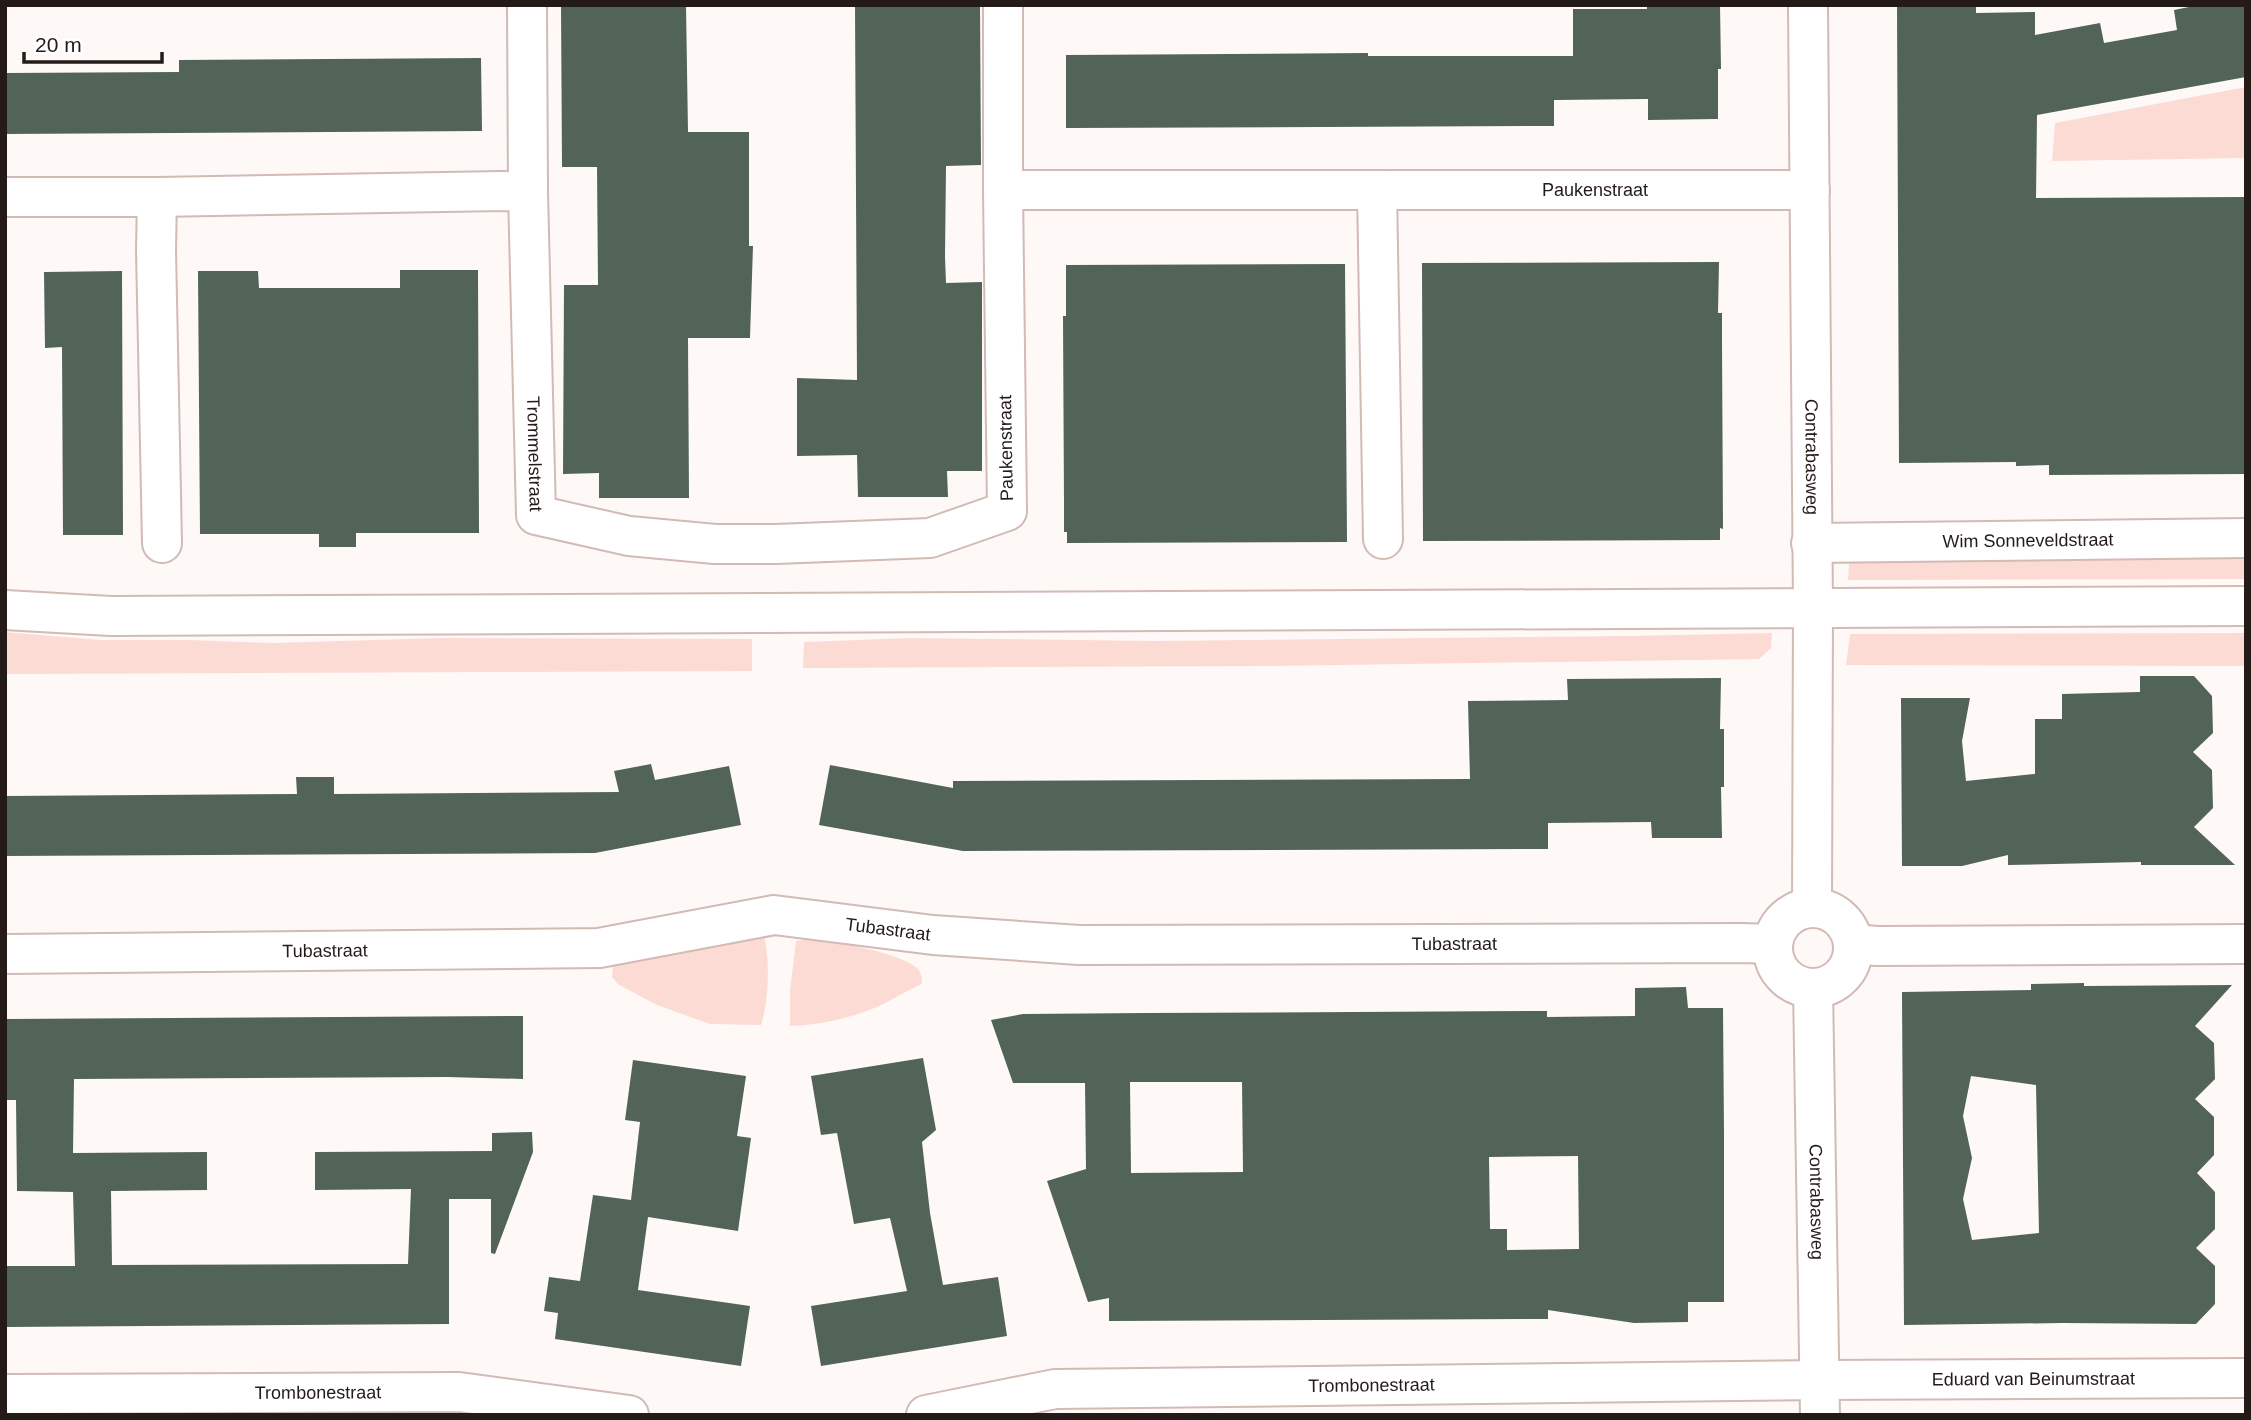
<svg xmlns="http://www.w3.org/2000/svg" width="2251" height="1420" viewBox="0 0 2251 1420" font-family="Arial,sans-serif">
<rect width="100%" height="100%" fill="#fef9f7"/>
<g fill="#fcdbd4">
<path d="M 2246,87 L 2246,158 L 2052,161 L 2055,123 Z"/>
<path d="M 2246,556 L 2246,579 L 1848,580 L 1849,564 L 1854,561 Z"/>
<path d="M 5,632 L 101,640 L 189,640 L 273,643 L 441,638 L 752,639 L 752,671 L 5,674 Z"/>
<path d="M 1772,633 L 1771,648 L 1759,659 L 1272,666 L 803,668 L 804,642 L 910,638 L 1157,641 L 1628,636 Z"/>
<path d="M 2246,633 L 2246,666 L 1846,665 L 1850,634 Z"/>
<path d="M 764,936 C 770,960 769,1001 761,1025 L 710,1024 L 657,1005 L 619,985 L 612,977 L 613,965 Z"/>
<path d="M 811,939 C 834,941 901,953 917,968 C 922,973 922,978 922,984 C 905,991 890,1002 872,1009 C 846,1019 818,1025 790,1026 L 790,991 L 796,941 Z"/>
</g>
<g fill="#526358" fill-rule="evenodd">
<path d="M 561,5 L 686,5 L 688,132 L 749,132 L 749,246 L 753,246 L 750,338 L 688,338 L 689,498 L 599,498 L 599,473 L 563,474 L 564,285 L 598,285 L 597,167 L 562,167 Z"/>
<path d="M 855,5 L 980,5 L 981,165 L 946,166 L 945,257 L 946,283 L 982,282 L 982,471 L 947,471 L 948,497 L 858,497 L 857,455 L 797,456 L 797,378 L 857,380 Z"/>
<path d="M 1647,5 L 1720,5 L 1721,69 L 1718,69 L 1718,119 L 1648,120 L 1648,99 L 1554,100 L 1554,126 L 1066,128 L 1066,55 L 1368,53 L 1368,56 L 1573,56 L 1573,9 L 1647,9 Z"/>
<path d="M 1897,5 L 1976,5 L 1976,13 L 2035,12 L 2035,35 L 2100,23 L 2104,43 L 2177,30 L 2174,10 L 2199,5 L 2246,5 L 2246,77 L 2037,115 L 2036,198 L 2246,197 L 2246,474 L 2049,475 L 2049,465 L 2016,466 L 2016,462 L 1899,463 Z"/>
<path d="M 481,58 L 482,131 L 5,134 L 5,73 L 179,72 L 179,60 Z"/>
<path d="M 1719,262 L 1718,313 L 1722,313 L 1722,342 L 1723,529 L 1720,528 L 1720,540 L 1423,541 L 1422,263 Z"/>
<path d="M 1345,264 L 1347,542 L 1067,543 L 1067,532 L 1064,532 L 1064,503 L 1063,316 L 1066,316 L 1066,265 Z"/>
<path d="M 400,270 L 478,270 L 479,533 L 356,533 L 356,547 L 319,547 L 319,534 L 200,534 L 198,271 L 258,271 L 259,288 L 400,288 Z"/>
<path d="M 122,271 L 123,535 L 63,535 L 62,347 L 45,348 L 44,272 Z"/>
<path d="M 2140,676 L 2194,676 L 2212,696 L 2213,733 L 2193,752 L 2212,770 L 2213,808 L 2194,827 L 2235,865 L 2141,865 L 2141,862 L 2008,865 L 2008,855 L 1962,866 L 1902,866 L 1901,698 L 1970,698 L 1962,741 L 1966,781 L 2035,774 L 2035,719 L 2062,719 L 2062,694 L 2140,692 Z"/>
<path d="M 1721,678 L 1720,729 L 1724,729 L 1724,787 L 1721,787 L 1722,838 L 1652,838 L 1651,822 L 1548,823 L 1548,849 L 963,851 L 819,825 L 830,765 L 953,788 L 953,781 L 1470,779 L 1468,701 L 1568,700 L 1567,679 Z"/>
<path d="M 651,764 L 655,780 L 729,766 L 741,825 L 595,853 L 5,856 L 5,796 L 297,794 L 296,777 L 334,777 L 334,794 L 619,792 L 614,771 Z"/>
<path d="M 2084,983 L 2084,986 L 2232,985 L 2195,1026 L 2214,1043 L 2215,1079 L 2195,1099 L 2214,1117 L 2214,1155 L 2197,1173 L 2215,1192 L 2215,1229 L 2196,1248 L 2215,1266 L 2215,1304 L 2196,1324 L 2062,1323 L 1904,1325 L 1902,992 L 2031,990 L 2031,984 ZM 1971,1076 L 2036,1085 L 2039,1233 L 1972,1240 L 1963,1199 L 1972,1158 L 1963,1116 Z"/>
<path d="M 1686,987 L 1688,1008 L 1723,1008 L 1724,1134 L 1724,1302 L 1688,1302 L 1688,1322 L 1634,1323 L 1548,1310 L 1548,1319 L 1109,1321 L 1109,1298 L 1088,1302 L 1047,1181 L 1086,1169 L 1085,1083 L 1013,1083 L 991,1020 L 1023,1014 L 1147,1013 L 1547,1011 L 1547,1017 L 1635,1016 L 1635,988 ZM 1130,1082 L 1242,1082 L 1243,1172 L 1131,1173 ZM 1578,1156 L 1579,1249 L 1507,1250 L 1507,1229 L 1490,1229 L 1489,1157 Z"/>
<path d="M 523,1016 L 523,1079 L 447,1077 L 74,1079 L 73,1153 L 207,1152 L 207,1190 L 111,1191 L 112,1265 L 408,1264 L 411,1189 L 315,1190 L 315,1152 L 492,1151 L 492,1133 L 532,1132 L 533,1152 L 495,1254 L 491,1253 L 491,1199 L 449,1199 L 449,1324 L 5,1327 L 5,1266 L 75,1266 L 73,1192 L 17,1191 L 16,1100 L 5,1100 L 5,1019 Z"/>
<path d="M 923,1058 L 936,1130 L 922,1142 L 930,1213 L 943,1285 L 998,1277 L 1007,1336 L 821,1366 L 811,1306 L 907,1291 L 890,1218 L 854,1224 L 837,1133 L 821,1135 L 811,1076 Z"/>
<path d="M 633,1060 L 746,1076 L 737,1136 L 751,1138 L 738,1231 L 648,1217 L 638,1290 L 750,1306 L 741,1366 L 555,1339 L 558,1313 L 544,1311 L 549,1277 L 580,1281 L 593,1195 L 631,1200 L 640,1122 L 625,1120 Z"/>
</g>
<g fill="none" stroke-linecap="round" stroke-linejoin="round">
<g stroke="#d2bab5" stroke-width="42">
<g id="minor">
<path id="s1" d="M 1808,5 L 1813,608 L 1812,908"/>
<path id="s2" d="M 1003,190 L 1810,190"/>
<path d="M 1377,190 L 1383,539"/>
<path id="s3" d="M 528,192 L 536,515 L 629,536 L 715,544 L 776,544 L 930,538 L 1007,511 L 1003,190 L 1003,5"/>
<path d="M 5,197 L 157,197 L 502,191 L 528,192 L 527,5"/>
<path d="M 157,197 L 156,250 L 162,543"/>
<path id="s4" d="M 1811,543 L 2246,538"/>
<path d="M 5,610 L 111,616 L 2246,606"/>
<circle cx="1813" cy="948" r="40"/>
<path d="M 1853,944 L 1877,946 L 2246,944"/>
<path id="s5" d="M 5,954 L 599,948 L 774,915 L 933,935 L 1079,945 L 1741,943 L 1773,944"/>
<path id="s6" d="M 1813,988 L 1820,1415"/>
<path id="s7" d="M 5,1394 L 459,1392 L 629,1415"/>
<path id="s8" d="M 926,1415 L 1055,1389 L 1819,1380 L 2246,1378"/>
</g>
</g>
<use href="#minor" stroke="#fff" stroke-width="38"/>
</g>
<g text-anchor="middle" stroke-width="7" stroke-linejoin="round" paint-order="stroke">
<g font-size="18" fill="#241b19" stroke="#fff">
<text dy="6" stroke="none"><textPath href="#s2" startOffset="592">Paukenstraat</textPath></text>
<text transform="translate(1006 448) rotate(-91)" y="6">Paukenstraat</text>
<text dy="6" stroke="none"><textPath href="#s3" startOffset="262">Trommelstraat</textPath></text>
<text dy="6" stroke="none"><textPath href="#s1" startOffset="452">Contrabasweg</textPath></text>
<text dy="6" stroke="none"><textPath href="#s4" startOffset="217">Wim Sonneveldstraat</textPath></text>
<text dy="6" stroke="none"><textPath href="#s5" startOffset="887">Tubastraat</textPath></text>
<text dy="6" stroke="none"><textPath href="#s5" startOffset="1454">Tubastraat</textPath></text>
<text dy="6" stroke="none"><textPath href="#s5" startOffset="320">Tubastraat</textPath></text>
<text dy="6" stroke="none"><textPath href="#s6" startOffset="214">Contrabasweg</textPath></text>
<text dy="6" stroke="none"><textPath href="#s8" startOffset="1110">Eduard van Beinumstraat</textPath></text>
<text dy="6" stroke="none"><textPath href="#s8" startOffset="448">Trombonestraat</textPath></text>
<text dy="6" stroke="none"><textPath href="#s7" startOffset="313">Trombonestraat</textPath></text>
</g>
</g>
<rect width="2251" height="1420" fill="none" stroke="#241b19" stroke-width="14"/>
<path d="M24 52v10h138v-10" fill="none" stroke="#241b19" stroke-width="3.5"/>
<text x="35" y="52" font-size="21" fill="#241b19" stroke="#ffffff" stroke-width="5" paint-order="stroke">20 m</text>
</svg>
